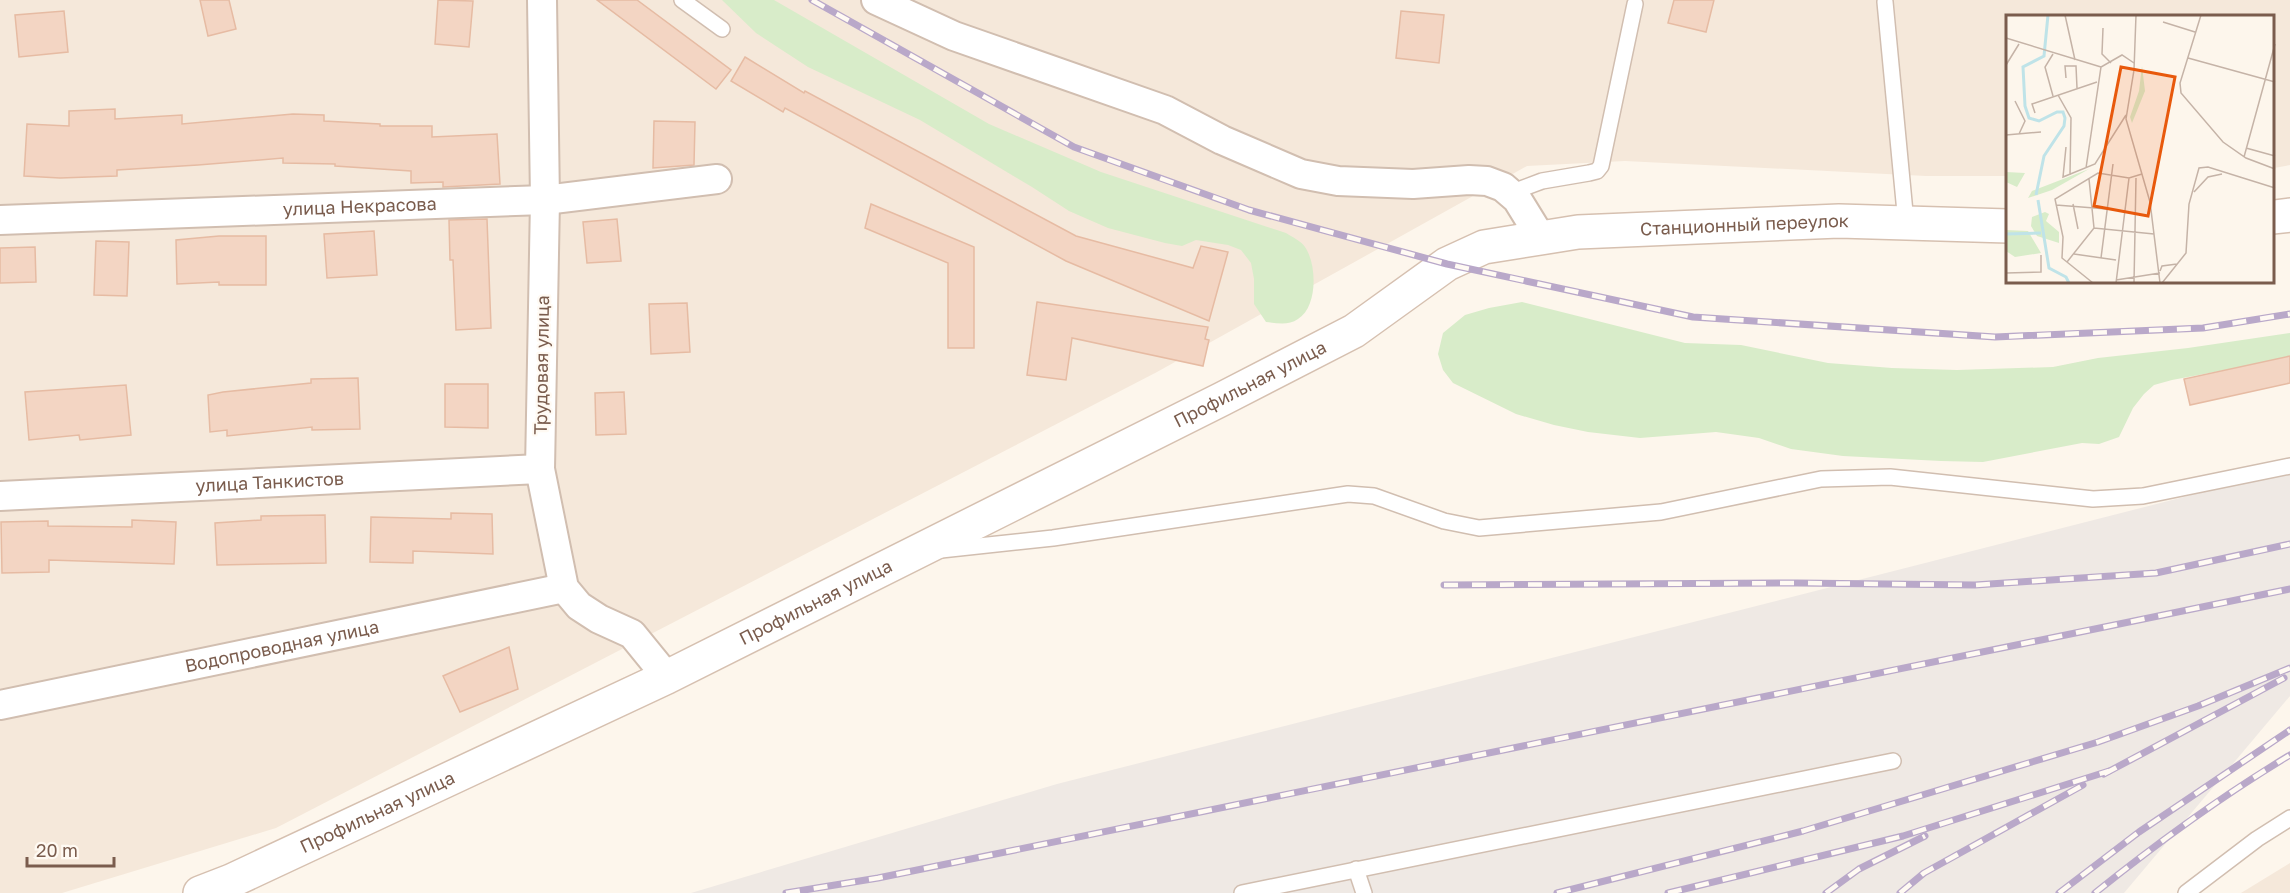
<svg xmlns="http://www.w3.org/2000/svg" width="2290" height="893" viewBox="0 0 2290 893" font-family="'Golos Text',sans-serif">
<rect width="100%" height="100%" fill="#fdf6ec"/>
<g fill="#f5e8da">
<path d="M 0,0 L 2290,0 L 2290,165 L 2274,168 L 2274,16 L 2008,16 L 2008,176 L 1926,176 L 1625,161 L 1527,166 L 1157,372 L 276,828 L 62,893 L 0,893 Z"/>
<path d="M 2290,863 L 2290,893 L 2241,893 Z"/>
</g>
<path fill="#efe9e4" d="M 2290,470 L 2290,696 L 2124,893 L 691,893 L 1057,784 Z"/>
<g fill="#d8ecc9">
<path d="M 722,0 L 774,0 L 989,124 L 1101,172 L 1286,233 C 1292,237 1301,241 1305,247 C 1317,264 1318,307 1298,319 C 1288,326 1277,323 1266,322 L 1254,304 L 1254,279 L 1251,263 L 1241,250 L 1228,245 L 1196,240 L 1182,246 L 1165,243 L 1108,228 L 1069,211 L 1032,187 L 920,120 L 808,67 L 756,33 Z"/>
<path d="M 1522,302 L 1685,343 L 1741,345 L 1828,363 L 1892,368 L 1957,370 L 2053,367 L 2098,358 L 2188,348 L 2290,333 L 2290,358 L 2172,380 L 2154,385 L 2144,394 L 2133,408 L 2119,437 L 2099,444 L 2082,443 L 1983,462 L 1941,461 L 1843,456 L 1791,449 L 1759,438 L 1716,432 L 1640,438 L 1588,432 L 1554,425 L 1516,414 L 1453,383 L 1443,370 L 1438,354 L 1443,333 L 1465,315 L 1489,308 Z"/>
</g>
<g fill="#f3d5c3" stroke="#e6bba3" stroke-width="1.5">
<path d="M 200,0 L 229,0 L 236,29 L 208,36 Z"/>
<path d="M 438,0 L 473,1 L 469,47 L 435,44 Z"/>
<path d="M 597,0 L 637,0 L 731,70 L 716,89 Z"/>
<path d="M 1674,0 L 1714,0 L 1706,32 L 1668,23 Z"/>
<path d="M 64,11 L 68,52 L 19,57 L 15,15 Z"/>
<path d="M 1401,11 L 1444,15 L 1439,63 L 1396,58 Z"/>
<path d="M 745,57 L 804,93 L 805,91 L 1076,236 L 1193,268 L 1201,246 L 1228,252 L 1209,321 L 1066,261 L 785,108 L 783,112 L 731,81 Z"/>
<path d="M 115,109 L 115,119 L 182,115 L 182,124 L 293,114 L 324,115 L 324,121 L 380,124 L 380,126 L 432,126 L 432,137 L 497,134 L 500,184 L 443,187 L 443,182 L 411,183 L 411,171 L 335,166 L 335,164 L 283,163 L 283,158 L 198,165 L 117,170 L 117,176 L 60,178 L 24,176 L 27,124 L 69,126 L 69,111 Z"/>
<path d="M 654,121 L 695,122 L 694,165 L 653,168 Z"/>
<path d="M 871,204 L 974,247 L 974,348 L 948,348 L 948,263 L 865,228 Z"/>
<path d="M 487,219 L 491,328 L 456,330 L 453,260 L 450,260 L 449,220 Z"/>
<path d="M 617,219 L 621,261 L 587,263 L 583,222 Z"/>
<path d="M 374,231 L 377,275 L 327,278 L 324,234 Z"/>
<path d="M 219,236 L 266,236 L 266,285 L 219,285 L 219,282 L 177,284 L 176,240 Z"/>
<path d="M 96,241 L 129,242 L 127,296 L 94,295 Z"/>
<path d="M 35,247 L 36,282 L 0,283 L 0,248 Z"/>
<path d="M 1037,302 L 1208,327 L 1205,339 L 1209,340 L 1203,366 L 1072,338 L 1066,380 L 1027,375 Z"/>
<path d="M 687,303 L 690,352 L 651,354 L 649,304 Z"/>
<path d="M 2290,356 L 2290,383 L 2190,405 L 2184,379 Z"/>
<path d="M 358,378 L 360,429 L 312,430 L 312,427 L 227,436 L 227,430 L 210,432 L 208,395 L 223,392 L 311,383 L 311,379 Z"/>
<path d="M 445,384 L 488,384 L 488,428 L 445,427 Z"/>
<path d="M 126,385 L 131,435 L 80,440 L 79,435 L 29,440 L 25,392 Z"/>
<path d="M 624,392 L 626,434 L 596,435 L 595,393 Z"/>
<path d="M 451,513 L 492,514 L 493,554 L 413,551 L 413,563 L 370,562 L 371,517 L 451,519 Z"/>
<path d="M 325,515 L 326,563 L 217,565 L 215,523 L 261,520 L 261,516 Z"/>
<path d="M 132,520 L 176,522 L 174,564 L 49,560 L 49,572 L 2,573 L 1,522 L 48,521 L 48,526 L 132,527 Z"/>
<path d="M 509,647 L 518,689 L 460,712 L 443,676 Z"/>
</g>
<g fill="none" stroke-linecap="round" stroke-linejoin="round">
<g stroke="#d1beb0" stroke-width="18">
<g id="lane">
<path d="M 682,0 L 722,29"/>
<path d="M 1885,2 L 1906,223"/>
<path d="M 1510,193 L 1542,181 L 1589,173 L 1597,171 L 1601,166 L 1635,4"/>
<path d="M 941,550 L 1053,538 L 1348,494 L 1374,496 L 1444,521 L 1479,528 L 1661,512 L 1821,479 L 1890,477 L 2093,499 L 2143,496 L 2290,466"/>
<path d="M 1356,869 L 1364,893"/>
<path d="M 1242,893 L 1893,761"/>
<path d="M 2186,893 L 2257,839 L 2290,818"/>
</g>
</g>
<g stroke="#d1beb0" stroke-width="32">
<g id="street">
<path d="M 542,0 L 545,200 L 540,469 L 564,588 L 579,606 L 599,619 L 632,634 L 667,677"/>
<path d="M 876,0 L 954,36 L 1165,110 L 1222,140 L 1301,174 L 1338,181 L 1413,184 L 1469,180 L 1487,181 L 1503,187 L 1517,199 L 1541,238"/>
<path id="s1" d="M 0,220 L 545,200 L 717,179"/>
<path id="s2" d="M 0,496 L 540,469"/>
<path id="s3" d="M 0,705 L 564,588"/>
</g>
</g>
<g stroke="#d6c0b0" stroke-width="36">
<g id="secondary">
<path d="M 2274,217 L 2290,215"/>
<path id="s4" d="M 200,893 L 231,881 L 667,677 L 1222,399 L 1354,331 L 1447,264 L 1484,247 L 1578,232 L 1839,221 L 2008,226"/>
</g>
</g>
<use href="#lane" stroke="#fff" stroke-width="15"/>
<use href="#street" stroke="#fff" stroke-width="28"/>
<use href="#secondary" stroke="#fff" stroke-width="33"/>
<g stroke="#b9a8c9" stroke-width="7">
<g id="rail">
<path d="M 812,0 L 1074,147 L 1249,210 L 1447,264 L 1693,317 L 1995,337 L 2203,328 L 2290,314"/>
<path d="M 1444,585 L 1797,583 L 1975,585 L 2156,573 L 2290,544"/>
<path d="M 2104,774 L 2284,678"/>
<path d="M 786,893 L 878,878 L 2290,589"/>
<path d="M 1557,893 L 1803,831 L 2098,742 L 2198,706 L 2290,668"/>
<path d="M 1668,893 L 1903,836 L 2109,771"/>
<path d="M 1826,893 L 1859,869 L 1925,836"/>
<path d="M 1900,893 L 1924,873 L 2083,785"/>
<path d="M 2059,893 L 2139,832 L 2290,730"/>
<path d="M 2095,893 C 2157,843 2222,796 2290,755"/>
</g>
</g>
<use href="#rail" stroke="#fffaf3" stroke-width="4.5" stroke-dasharray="14" stroke-linecap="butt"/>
</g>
<g text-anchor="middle" stroke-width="4.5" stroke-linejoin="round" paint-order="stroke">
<g font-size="18" fill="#7a5c4d" stroke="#fffaf3">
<text dy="6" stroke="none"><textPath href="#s1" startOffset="360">улица Некрасова</textPath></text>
<text dy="6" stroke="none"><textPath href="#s4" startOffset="1701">Станционный переулок</textPath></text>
<text transform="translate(542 365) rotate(-89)" y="6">Трудовая улица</text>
<text dy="6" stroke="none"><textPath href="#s4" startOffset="1167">Профильная улица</textPath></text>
<text dy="6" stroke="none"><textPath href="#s2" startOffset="270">улица Танкистов</textPath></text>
<text dy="6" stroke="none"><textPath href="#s4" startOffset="681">Профильная улица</textPath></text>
<text dy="6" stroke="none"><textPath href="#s3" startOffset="288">Водопроводная улица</textPath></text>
<text dy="6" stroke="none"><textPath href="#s4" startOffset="195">Профильная улица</textPath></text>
</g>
</g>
<g transform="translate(2006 15)">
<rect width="268" height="268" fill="#fdf6ec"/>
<path d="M 136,51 L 139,76 L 126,108 L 124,102 L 133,76 ZM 83,154 L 46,175 L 22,183 L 26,176 ZM 0,157 L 19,158 L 11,172 L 0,167 ZM 39,197 L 43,199 L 40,206 L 53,217 L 53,228 L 31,221 L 25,211 L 26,202 ZM 0,215 L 22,216 L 35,238 L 9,242 L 0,236 Z" fill="#d8ecc9"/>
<path fill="none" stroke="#bfe3e8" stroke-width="3" d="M 30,180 L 38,141 L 58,111 L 59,103 L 57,97 L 51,97 L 33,106 L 23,103 L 19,91 L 17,52 L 38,41 L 42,0M 32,185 L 43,253 L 60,262 L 63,268M 0,219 L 35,218"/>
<path fill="none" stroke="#c5b3a7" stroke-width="1.5" d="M 59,0 L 69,45M 130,0 L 128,55 L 120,104 L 144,187 L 154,268M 195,0 L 174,68 L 175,78 L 217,127 L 240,143 L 269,154M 157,7 L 189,17M 97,13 L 96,39 L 105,48M 0,23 L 95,52M 182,43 L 269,67M 0,50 L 13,29M 60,63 L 59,51 L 70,51 L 71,73M 52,80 L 65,103 L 64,160M 47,81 L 39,52 L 47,39M 9,86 L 19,106 L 13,119M 29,98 L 26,89 L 91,67M 0,120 L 35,117M 60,132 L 57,162 L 89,149 L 120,100M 240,133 L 269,141M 238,142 L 269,29M 80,153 L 95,52 L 116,40 L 128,48M 83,164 L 88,213M 188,177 L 202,162 L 216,159M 67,189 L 72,214M 50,190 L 101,194M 68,239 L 110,245M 95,243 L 107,149M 61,247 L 88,213 L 148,219M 154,256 L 156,251 L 171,249M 0,258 L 35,257 L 35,240M 110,265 L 154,258M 87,268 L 56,243 L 57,222 L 49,184 L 92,158 L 123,163 L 136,159M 110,268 L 123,163M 128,268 L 130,163M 156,268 L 180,238 L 183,189 L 193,153 L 202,152 L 269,173"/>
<path fill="#e8590c" fill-opacity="0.15" stroke="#e8590c" stroke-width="3" d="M 115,52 L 169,62 L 142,201 L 88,191 Z"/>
<rect width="268" height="268" fill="none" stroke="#7a5c4d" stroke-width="3"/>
</g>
<path d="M27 857v9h87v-9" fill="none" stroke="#7a5c4d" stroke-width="3"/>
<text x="36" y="857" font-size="18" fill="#7a5c4d" stroke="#fffaf3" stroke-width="4.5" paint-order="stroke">20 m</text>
</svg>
